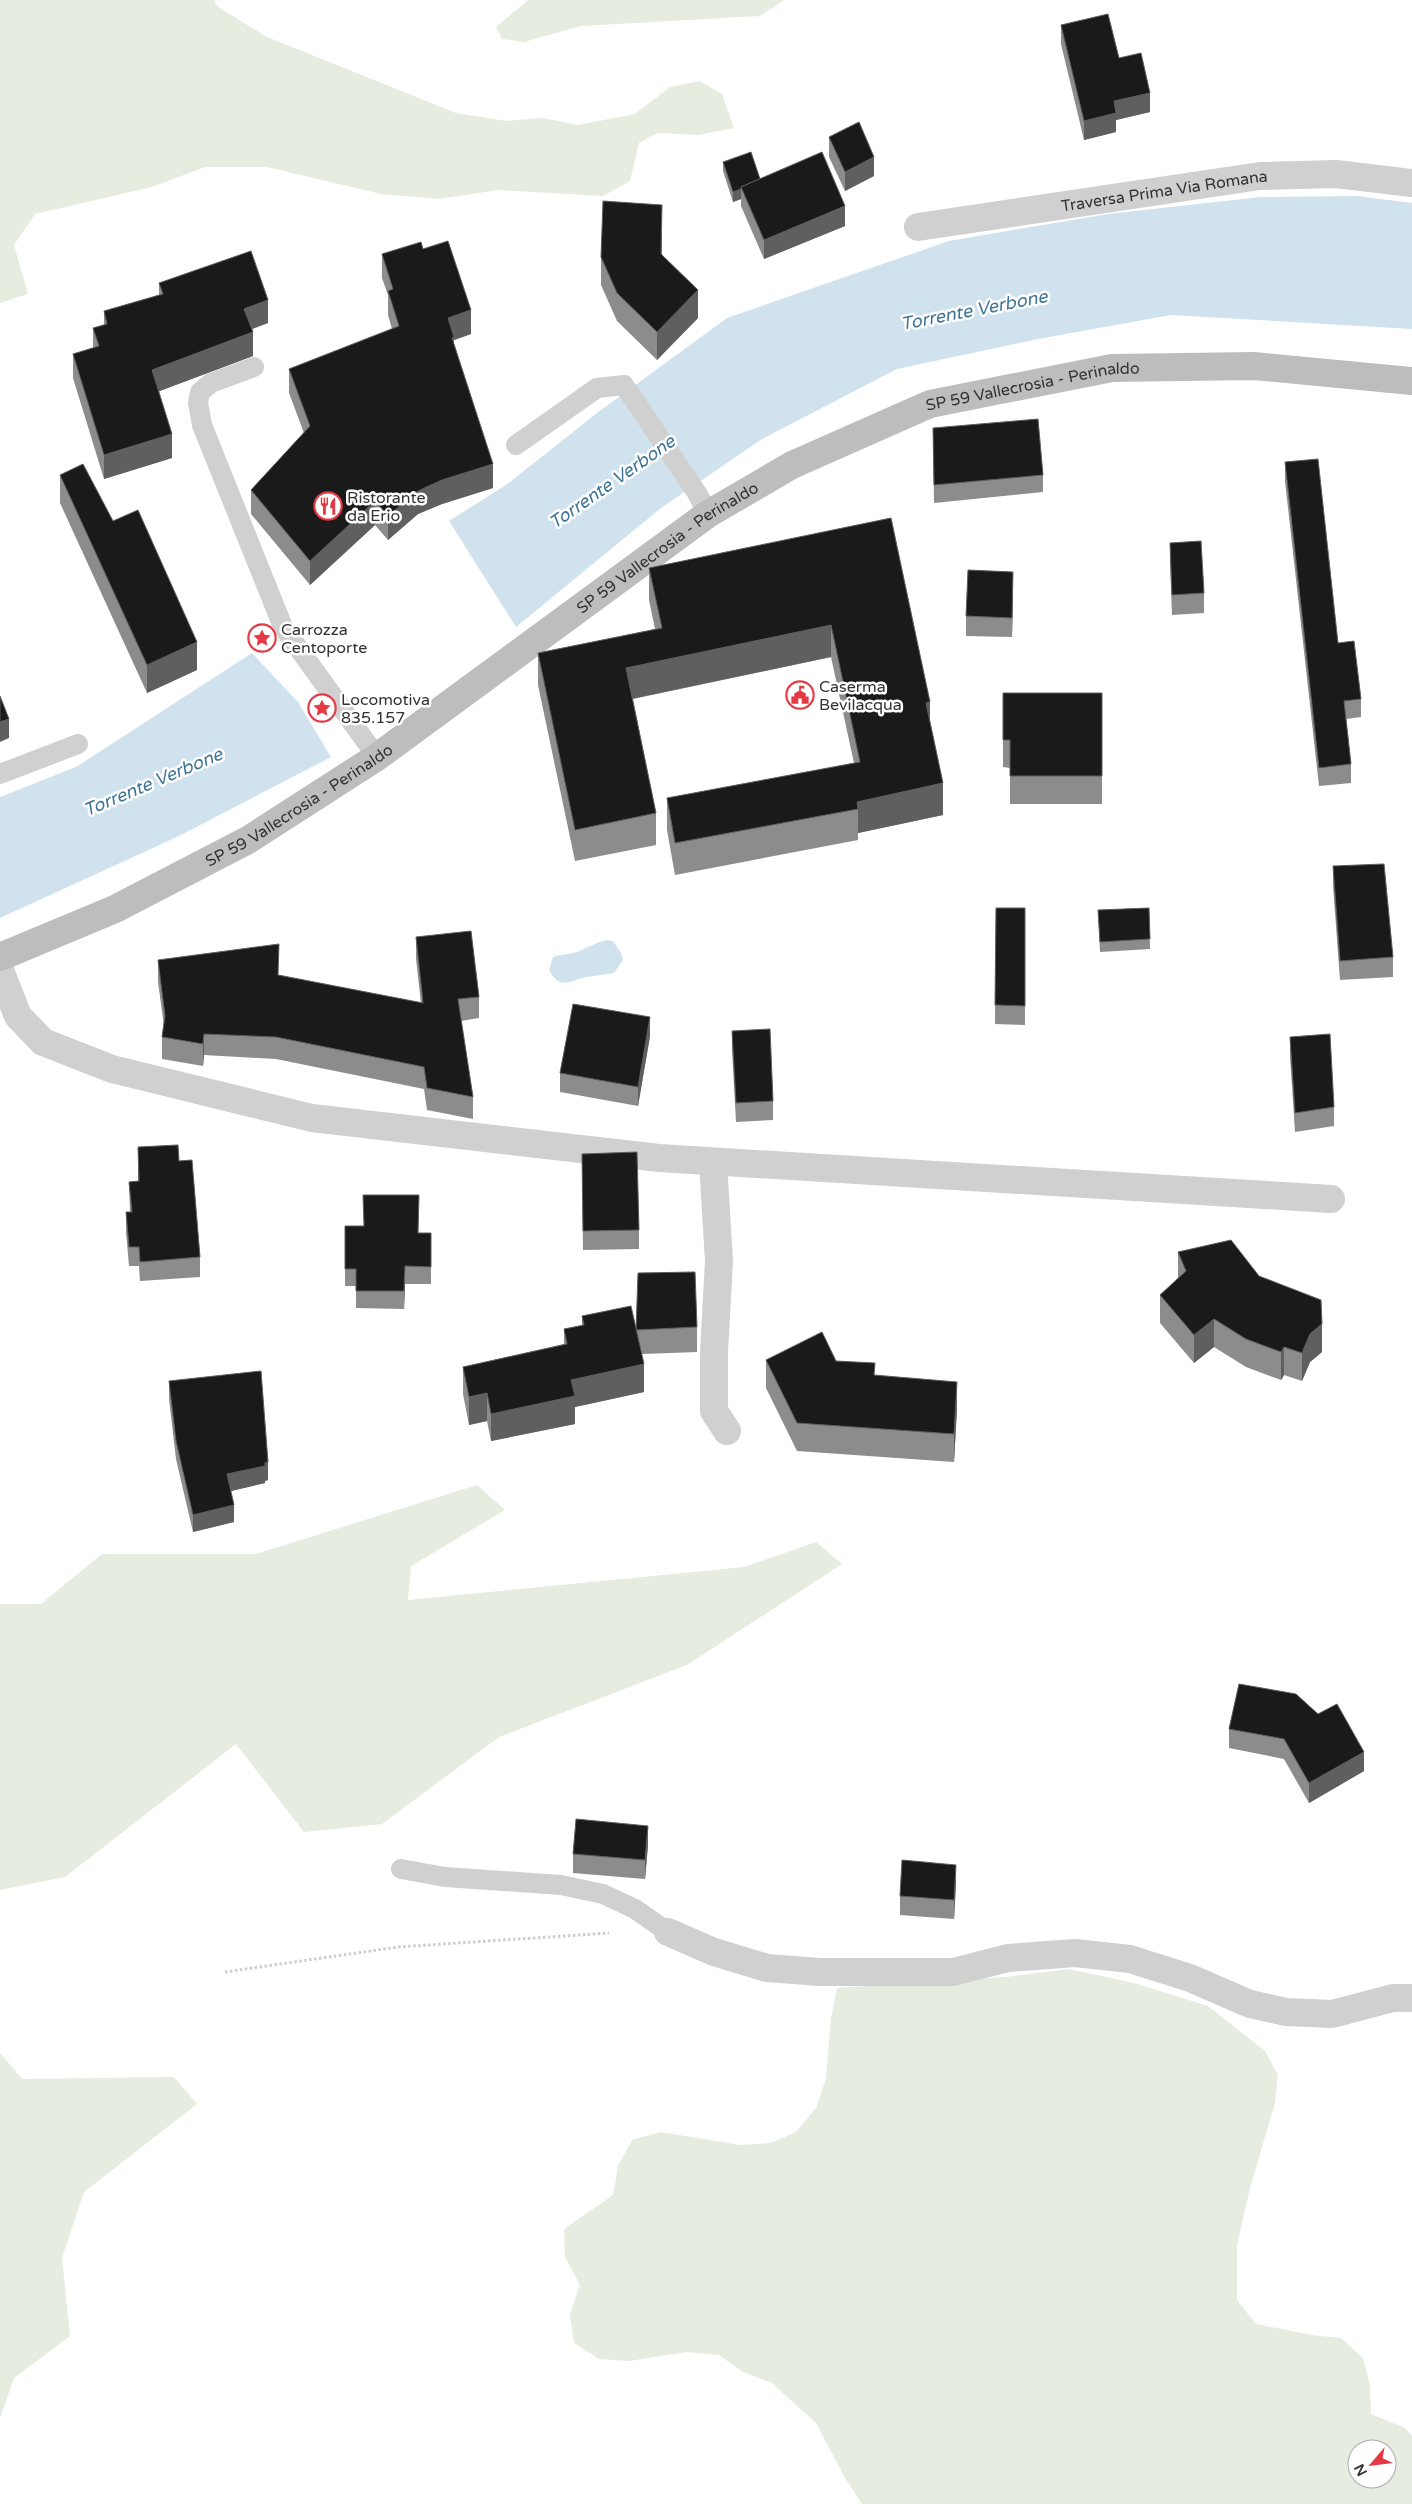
<svg xmlns="http://www.w3.org/2000/svg" width="1412" height="2504" viewBox="0 0 1412 2504" font-family="'Varela Round',sans-serif">
<rect width="100%" height="100%" fill="#fff"/>
<g fill="#e6ecdf" fill-rule="evenodd">
<path d="M 0,0 L 214,0 L 218,7 L 267,37 L 456,113 L 506,121 L 542,118 L 578,125 L 635,114 L 670,87 L 700,81 L 722,94 L 734,128 L 698,135 L 658,133 L 639,143 L 630,181 L 603,196 L 499,190 L 439,199 L 381,194 L 267,167 L 205,167 L 152,187 L 35,214 L 14,245 L 28,294 L 0,303 Z"/>
<path d="M 528,0 L 784,0 L 760,16 L 581,26 L 524,42 L 502,39 L 496,27 Z"/>
<path d="M 477,1485 L 505,1510 L 411,1566 L 408,1600 L 744,1567 L 816,1542 L 842,1564 L 687,1665 L 499,1737 L 382,1824 L 304,1832 L 236,1744 L 65,1877 L 0,1890 L 0,1604 L 41,1604 L 102,1554 L 256,1554 Z"/>
<path d="M 1069,1969 L 1134,1983 L 1208,2006 L 1265,2051 L 1278,2075 L 1275,2103 L 1250,2188 L 1237,2245 L 1237,2300 L 1256,2324 L 1312,2335 L 1341,2338 L 1363,2358 L 1370,2385 L 1371,2414 L 1405,2428 L 1412,2436 L 1412,2504 L 862,2504 L 845,2478 L 816,2423 L 772,2383 L 743,2372 L 719,2355 L 687,2352 L 629,2361 L 599,2359 L 574,2343 L 570,2314 L 580,2285 L 565,2257 L 564,2229 L 613,2195 L 618,2166 L 632,2140 L 661,2132 L 740,2145 L 771,2143 L 796,2132 L 816,2108 L 826,2079 L 831,2018 L 837,1988 L 1005,1977 ZM 1357,2449 L 1387,2449 L 1387,2479 L 1357,2479 Z"/>
<path d="M 0,2053 L 22,2079 L 174,2077 L 197,2104 L 84,2192 L 62,2258 L 70,2336 L 14,2378 L 0,2418 Z"/>
</g>
<g fill="#cfe2ee">
<path d="M 1357,196 L 1412,203 L 1412,329 L 1171,315 L 1038,339 L 897,369 L 762,439 L 661,508 L 516,627 L 449,521 L 506,485 L 597,413 L 727,318 L 949,241 L 1108,214 L 1261,197 Z"/>
<path d="M 252,653 L 298,702 L 331,757 L 179,836 L 0,918 L 0,797 L 76,767 Z"/>
<path d="M 607,940 L 613,941 L 621,953 L 623,960 L 614,973 C 605,974 596,976 586,977 C 571,980 560,991 549,970 L 553,957 C 560,954 566,955 573,953 C 585,950 595,942 607,940 Z"/>
</g>
<g fill="none" stroke-linecap="round" stroke-linejoin="round">
<path stroke="#cdcdcd" stroke-width="3" stroke-dasharray="2.5 2.5" stroke-linecap="butt" d="M 225,1972 L 398,1947 L 609,1933"/>
<g stroke="#d0d0d0" stroke-width="20">
<path d="M 254,367 L 211,383 L 200,392 L 198,403 L 202,425 L 283,627 L 377,757"/>
<path d="M 516,445 L 597,388 L 624,385 L 697,493 L 708,514"/>
<path d="M 0,774 L 78,744"/>
<path d="M 401,1869 L 445,1877 L 561,1885 L 603,1894 L 635,1909 L 668,1932"/>
</g>
<g stroke="#d0d0d0" stroke-width="28">
<path id="s1" d="M 918,227 L 1260,176 L 1336,174 L 1412,183"/>
<path d="M 0,970 L 18,1016 L 43,1042 L 112,1069 L 312,1118 L 659,1158 L 1331,1199"/>
<path d="M 713,1162 L 719,1261 L 714,1352 L 714,1411 L 727,1431"/>
<path d="M 668,1932 L 714,1952 L 767,1968 L 820,1972 L 953,1972 L 1008,1958 L 1075,1953 L 1130,1959 L 1190,1978 L 1250,2004 L 1286,2012 L 1332,2014 L 1393,1998 L 1412,1998"/>
</g>
<path stroke="#bdbdbd" stroke-width="28" id="s2" d="M 0,957 L 115,909 L 248,840 L 377,757 L 708,514 L 792,465 L 930,404 L 1112,368 L 1254,366 L 1412,381"/>
</g>
<g fill="#8c8c8c">
<path d="M 1061,25 L 1119,58 L 1150,112 L 1116,120 L 1116,132 L 1084,140 L 1061,44 Z"/>
<path d="M 829,137 L 874,176 L 845,191 L 829,157 Z"/>
<path d="M 723,162 L 760,179 L 845,226 L 764,259 L 741,206 L 741,199 L 733,202 L 723,171 Z"/>
<path d="M 662,233 L 662,254 L 698,318 L 657,360 L 617,321 L 601,285 L 601,257 Z"/>
<path d="M 423,249 L 471,334 L 454,340 L 454,344 L 493,488 L 442,504 L 418,514 L 388,540 L 375,525 L 310,585 L 251,514 L 251,490 L 304,433 L 289,393 L 289,369 L 392,329 L 388,315 L 388,295 L 382,278 L 382,254 Z"/>
<path d="M 159,283 L 268,323 L 252,329 L 253,356 L 159,391 L 172,458 L 104,479 L 73,378 L 73,354 L 93,348 L 93,328 L 104,325 L 104,311 L 159,295 Z"/>
<path d="M 933,428 L 1043,475 L 1043,492 L 934,503 Z"/>
<path d="M 1285,462 L 1338,643 L 1361,699 L 1361,717 L 1346,719 L 1351,764 L 1351,783 L 1319,786 L 1285,481 Z"/>
<path d="M 60,475 L 197,670 L 147,693 L 60,503 Z"/>
<path d="M 891,518 L 930,724 L 943,815 L 858,833 L 858,840 L 675,875 L 667,830 L 667,798 L 854,763 L 831,657 L 633,699 L 656,813 L 656,845 L 575,861 L 538,685 L 538,653 L 655,629 L 649,600 L 649,568 Z"/>
<path d="M 1170,543 L 1204,593 L 1204,613 L 1172,615 L 1170,562 Z"/>
<path d="M 1013,591 L 1012,637 L 966,636 L 966,616 Z"/>
<path d="M 1003,693 L 1102,693 L 1102,804 L 1010,804 L 1010,768 L 1003,767 Z"/>
<path d="M 1333,866 L 1393,957 L 1393,977 L 1340,980 L 1333,886 Z"/>
<path d="M 996,908 L 1025,908 L 1025,1025 L 995,1024 Z"/>
<path d="M 1149,908 L 1150,949 L 1100,952 L 1098,910 Z"/>
<path d="M 416,937 L 479,997 L 479,1018 L 461,1021 L 473,1097 L 473,1119 L 427,1110 L 424,1089 L 276,1059 L 204,1055 L 203,1066 L 162,1059 L 162,1037 L 164,1026 L 158,982 L 158,960 L 279,975 L 421,1003 L 416,959 Z"/>
<path d="M 732,1031 L 773,1101 L 773,1120 L 736,1122 L 732,1050 Z"/>
<path d="M 650,1036 L 638,1106 L 560,1092 L 560,1073 Z"/>
<path d="M 1290,1037 L 1334,1107 L 1334,1126 L 1295,1132 L 1290,1056 Z"/>
<path d="M 138,1147 L 179,1161 L 200,1257 L 200,1277 L 140,1281 L 139,1266 L 129,1266 L 126,1232 L 126,1212 L 130,1212 L 129,1182 L 138,1181 Z"/>
<path d="M 582,1154 L 639,1230 L 639,1249 L 583,1250 Z"/>
<path d="M 345,1226 L 419,1233 L 431,1233 L 431,1284 L 405,1284 L 404,1309 L 356,1308 L 356,1286 L 345,1286 Z"/>
<path d="M 1178,1252 L 1259,1276 L 1322,1352 L 1310,1362 L 1302,1381 L 1284,1375 L 1281,1380 L 1246,1367 L 1214,1347 L 1194,1363 L 1160,1323 L 1160,1295 L 1178,1279 Z"/>
<path d="M 582,1316 L 636,1327 L 697,1327 L 697,1352 L 642,1354 L 644,1392 L 575,1407 L 575,1424 L 491,1441 L 487,1421 L 469,1425 L 463,1394 L 463,1367 L 564,1344 L 564,1329 L 582,1326 Z"/>
<path d="M 766,1360 L 836,1361 L 874,1375 L 957,1409 L 954,1462 L 797,1451 L 766,1388 Z"/>
<path d="M 169,1381 L 268,1480 L 265,1481 L 265,1483 L 231,1491 L 234,1522 L 193,1532 L 176,1459 L 169,1399 Z"/>
<path d="M 1239,1684 L 1364,1771 L 1309,1803 L 1284,1759 L 1229,1748 L 1229,1729 Z"/>
<path d="M 648,1845 L 645,1879 L 573,1873 L 573,1854 Z"/>
<path d="M 956,1884 L 954,1919 L 900,1915 L 900,1896 Z"/>
</g>
<g fill="#5f5f5f">
<path d="M 1150,93 L 1150,112 L 1116,120 L 1116,132 L 1084,140 L 1084,121 L 1114,101 Z"/>
<path d="M 874,157 L 874,176 L 845,191 L 845,172 Z"/>
<path d="M 741,189 L 741,199 L 733,202 L 733,192 Z"/>
<path d="M 845,206 L 845,226 L 764,259 L 764,240 Z"/>
<path d="M 698,290 L 698,318 L 657,360 L 657,332 Z"/>
<path d="M 268,300 L 268,323 L 244,332 L 244,309 Z"/>
<path d="M 471,310 L 471,334 L 454,340 L 454,361 L 448,318 Z"/>
<path d="M 253,332 L 253,356 L 152,394 L 152,370 Z"/>
<path d="M 172,434 L 172,458 L 104,479 L 104,455 Z"/>
<path d="M 493,464 L 493,488 L 442,504 L 418,514 L 388,540 L 388,516 L 418,491 L 442,480 Z"/>
<path d="M 375,501 L 375,525 L 310,585 L 310,561 Z"/>
<path d="M 1013,572 L 1013,591 L 1012,637 L 1012,618 Z"/>
<path d="M 831,625 L 831,657 L 626,700 L 626,668 Z"/>
<path d="M 197,642 L 197,670 L 147,693 L 147,665 Z"/>
<path d="M 930,702 L 930,734 L 926,703 Z"/>
<path d="M 9,719 L 9,738 L 0,742 L 0,722 Z"/>
<path d="M 943,783 L 943,815 L 858,833 L 858,809 L 857,802 Z"/>
<path d="M 650,1017 L 650,1036 L 638,1106 L 638,1087 Z"/>
<path d="M 204,1034 L 204,1055 L 203,1066 L 203,1044 Z"/>
<path d="M 405,1266 L 405,1284 L 404,1309 L 404,1291 Z"/>
<path d="M 1214,1319 L 1214,1347 L 1194,1363 L 1194,1335 Z"/>
<path d="M 1322,1324 L 1322,1352 L 1310,1362 L 1302,1381 L 1302,1353 L 1310,1334 Z"/>
<path d="M 1284,1347 L 1284,1375 L 1281,1380 L 1281,1352 Z"/>
<path d="M 644,1364 L 644,1392 L 575,1407 L 575,1424 L 491,1441 L 491,1414 L 571,1380 Z"/>
<path d="M 957,1382 L 957,1409 L 954,1462 L 954,1434 Z"/>
<path d="M 487,1393 L 487,1421 L 469,1425 L 469,1397 Z"/>
<path d="M 268,1462 L 268,1480 L 265,1481 L 265,1483 L 227,1492 L 227,1474 Z"/>
<path d="M 234,1505 L 234,1522 L 193,1532 L 193,1515 Z"/>
<path d="M 1364,1752 L 1364,1771 L 1309,1803 L 1309,1783 Z"/>
<path d="M 648,1826 L 648,1845 L 645,1879 L 645,1860 Z"/>
<path d="M 956,1865 L 956,1884 L 954,1919 L 954,1900 Z"/>
</g>
<g fill="#1a1a1a" stroke="#5f5f5f">
<path d="M 1108,14 L 1119,58 L 1141,53 L 1150,93 L 1114,101 L 1116,113 L 1084,121 L 1061,25 Z"/>
<path d="M 859,122 L 874,157 L 845,172 L 829,137 Z"/>
<path d="M 751,152 L 760,179 L 741,187 L 741,189 L 733,192 L 723,162 Z"/>
<path d="M 822,152 L 845,206 L 764,240 L 741,187 Z"/>
<path d="M 603,201 L 662,205 L 661,254 L 698,290 L 657,332 L 617,293 L 601,257 Z"/>
<path d="M 448,241 L 471,310 L 448,318 L 454,337 L 452,338 L 493,464 L 442,480 L 418,491 L 388,516 L 375,501 L 310,561 L 251,490 L 310,426 L 289,369 L 399,326 L 388,291 L 393,289 L 382,254 L 421,242 L 423,249 Z"/>
<path d="M 251,251 L 268,300 L 244,309 L 253,332 L 152,370 L 172,434 L 104,455 L 73,354 L 99,346 L 93,328 L 107,324 L 104,311 L 163,294 L 159,283 Z"/>
<path d="M 1038,419 L 1043,475 L 934,485 L 933,428 Z"/>
<path d="M 1318,459 L 1338,643 L 1354,641 L 1361,699 L 1344,701 L 1351,764 L 1319,768 L 1285,462 Z"/>
<path d="M 83,464 L 113,521 L 138,510 L 197,642 L 147,665 L 60,475 Z"/>
<path d="M 891,518 L 930,702 L 926,703 L 943,783 L 857,802 L 858,809 L 675,843 L 667,798 L 860,762 L 831,625 L 626,668 L 656,813 L 575,830 L 538,653 L 662,628 L 649,568 Z"/>
<path d="M 1201,541 L 1204,593 L 1172,595 L 1170,543 Z"/>
<path d="M 968,570 L 1013,572 L 1012,618 L 966,616 Z"/>
<path d="M 1003,693 L 1102,693 L 1102,776 L 1010,776 L 1010,740 L 1003,740 Z"/>
<path d="M 0,696 L 9,719 L 0,722 Z"/>
<path d="M 1384,864 L 1393,957 L 1340,961 L 1333,866 Z"/>
<path d="M 996,908 L 1025,908 L 1025,1006 L 995,1005 Z"/>
<path d="M 1149,908 L 1150,939 L 1100,942 L 1098,910 Z"/>
<path d="M 471,931 L 479,997 L 458,999 L 473,1097 L 427,1088 L 424,1067 L 276,1037 L 204,1034 L 203,1044 L 162,1037 L 165,1016 L 158,960 L 279,944 L 278,975 L 423,1003 L 416,937 Z"/>
<path d="M 573,1004 L 650,1017 L 638,1087 L 560,1073 Z"/>
<path d="M 770,1029 L 773,1101 L 736,1103 L 732,1031 Z"/>
<path d="M 1330,1034 L 1334,1107 L 1295,1113 L 1290,1037 Z"/>
<path d="M 178,1145 L 179,1161 L 192,1160 L 200,1257 L 140,1262 L 139,1247 L 129,1247 L 126,1212 L 132,1212 L 129,1182 L 139,1181 L 138,1147 Z"/>
<path d="M 637,1152 L 639,1230 L 583,1231 L 582,1154 Z"/>
<path d="M 363,1195 L 419,1195 L 418,1233 L 431,1233 L 431,1267 L 405,1266 L 404,1291 L 356,1291 L 356,1269 L 345,1269 L 345,1226 L 364,1226 Z"/>
<path d="M 1231,1240 L 1259,1276 L 1321,1300 L 1322,1324 L 1310,1334 L 1302,1353 L 1284,1347 L 1281,1352 L 1246,1339 L 1214,1319 L 1194,1335 L 1160,1295 L 1186,1271 L 1178,1252 Z"/>
<path d="M 695,1272 L 697,1327 L 636,1330 L 638,1273 Z"/>
<path d="M 631,1306 L 644,1364 L 571,1380 L 575,1396 L 491,1414 L 487,1393 L 469,1397 L 463,1367 L 567,1344 L 564,1329 L 584,1325 L 582,1316 Z"/>
<path d="M 822,1332 L 836,1361 L 875,1363 L 874,1375 L 957,1382 L 954,1434 L 797,1423 L 766,1360 Z"/>
<path d="M 261,1371 L 268,1462 L 265,1463 L 265,1466 L 227,1474 L 234,1505 L 193,1515 L 176,1441 L 169,1381 Z"/>
<path d="M 1239,1684 L 1296,1694 L 1318,1714 L 1337,1704 L 1364,1752 L 1309,1783 L 1284,1739 L 1229,1729 Z"/>
<path d="M 576,1819 L 648,1826 L 645,1860 L 573,1854 Z"/>
<path d="M 902,1860 L 956,1865 L 954,1900 L 900,1896 Z"/>
</g>
<defs>
<g id="restaurant-ring" transform="scale(1.4375)"><circle r="9.5" fill="#fff" stroke="#e63946" stroke-width="1.5"/><path d="M-5-6h1v4h1v-4h1v4h1v-4h1v5L-1.5 .5V6h-2V.5L-5-1ZM5-6V6H3V1.5H1.5Q1.5-4 5-6Z" fill="#e63946"/></g>
<g id="sight-ring" transform="scale(1.4375)"><circle r="9.5" fill="#fff" stroke="#e63946" stroke-width="1.5"/><path d="M0-6L1.8-2.2L6-1.7L2.9 1.2L3.7 5.4L0 3.3L-3.7 5.4L-2.9 1.2L-6-1.7L-1.8-2.2Z" fill="#e63946"/></g>
<g id="civic-ring" transform="scale(1.4375)"><circle r="9.5" fill="#fff" stroke="#e63946" stroke-width="1.5"/><path d="M-.6-6.5H3V-4.5H.6V-3L4-1V1h2V6H-6V1h2V-1L-.6-3ZM-1.2 2.5V6h2.4V2.5Z" fill="#e63946"/></g>
</defs>
<g fill-rule="evenodd">
<use href="#restaurant-ring" x="328" y="506"/>
<use href="#sight-ring" x="262" y="638"/>
<use href="#civic-ring" x="800" y="695"/>
<use href="#sight-ring" x="322" y="708"/>
</g>
<g text-anchor="middle" stroke-width="5" stroke-linejoin="round" paint-order="stroke">
<g font-size="16" fill="#333" stroke="#fff">
<text dy="6" stroke="none"><textPath href="#s1" startOffset="249">Traversa Prima Via Romana</textPath></text>
<text dy="6" stroke="none"><textPath href="#s2" startOffset="1191">SP 59 Vallecrosia - Perinaldo</textPath></text>
<text dy="6" stroke="none"><textPath href="#s2" startOffset="786">SP 59 Vallecrosia - Perinaldo</textPath></text>
<text dy="6" stroke="none"><textPath href="#s2" startOffset="336">SP 59 Vallecrosia - Perinaldo</textPath></text>
</g>
<g font-size="16" fill="#333" stroke="#fff" text-anchor="start">
<text x="347" y="503">Ristorante<tspan x="347" dy="18">da Erio</tspan></text>
<text x="281" y="635">Carrozza<tspan x="281" dy="18">Centoporte</tspan></text>
<text x="819" y="692">Caserma<tspan x="819" dy="18">Bevilacqua</tspan></text>
<text x="341" y="705">Locomotiva<tspan x="341" dy="18">835.157</tspan></text>
</g>
<g font-size="18" font-style="italic" fill="#3f7597" stroke="#fff">
<text transform="translate(974 310) rotate(-11)" y="6">Torrente Verbone</text>
<text transform="translate(612 482) rotate(-35)" y="6">Torrente Verbone</text>
<text transform="translate(153 782) rotate(-23)" y="6">Torrente Verbone</text>
</g>
</g>
<g transform="translate(1372 2464) rotate(242)"><circle r="24" fill="#ffffff" stroke="#adadad"/>
<path d="M0-4L9 19L0 12L-9 19Z" fill="#e63946"/>
<text y="-8" font-size="14" font-weight="bold" text-anchor="middle" fill="#333333">N</text>
</g>
</svg>
